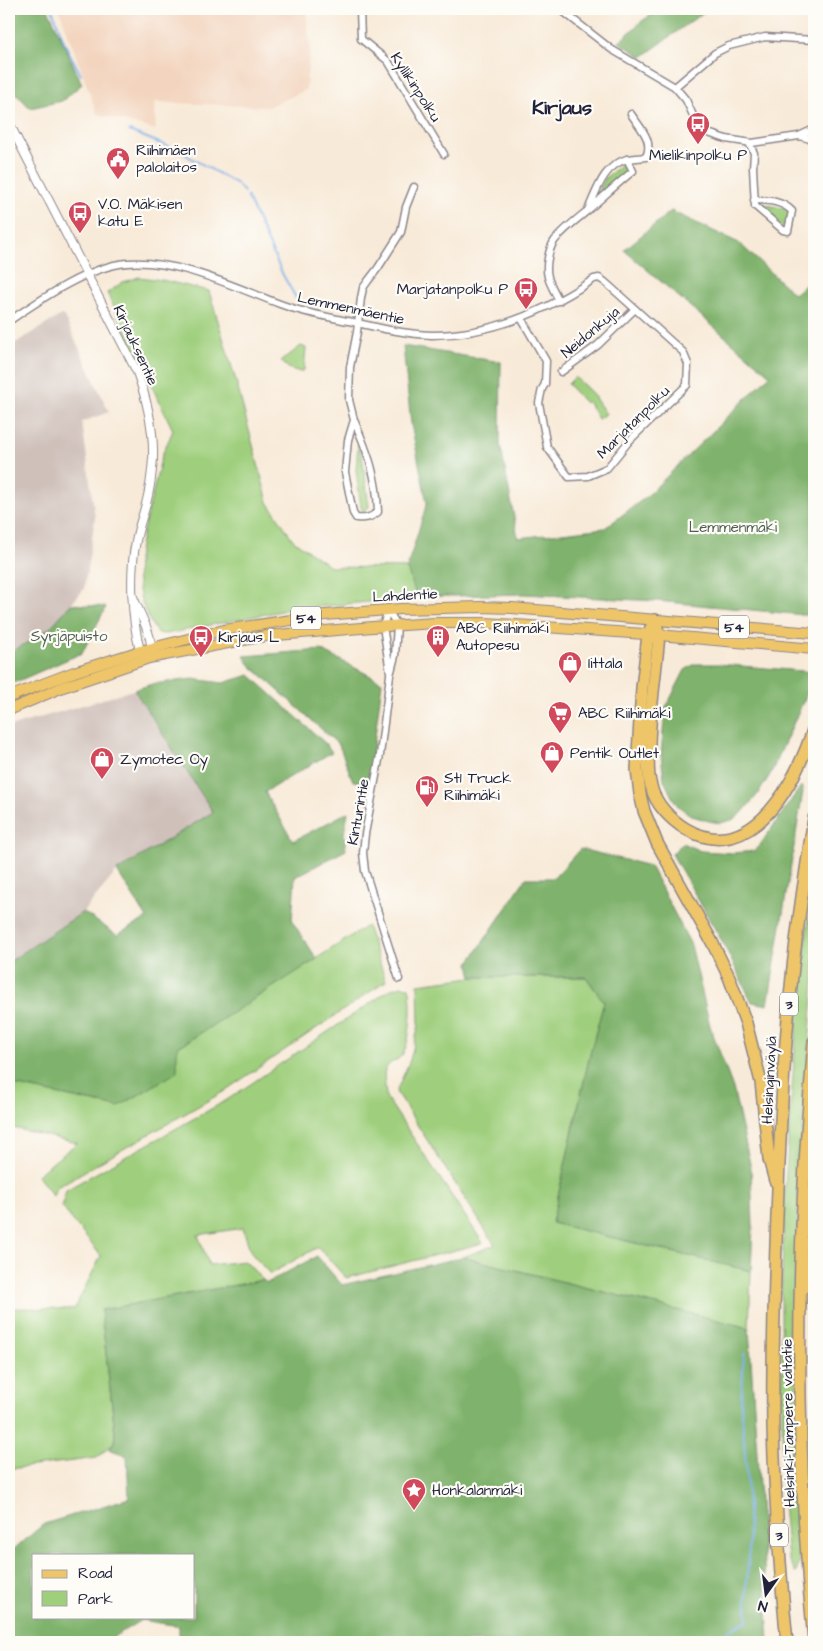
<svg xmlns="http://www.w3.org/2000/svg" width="823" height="1651" viewBox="0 0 823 1651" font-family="'Architects Daughter',sans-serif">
<rect width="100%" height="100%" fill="#fdfcf7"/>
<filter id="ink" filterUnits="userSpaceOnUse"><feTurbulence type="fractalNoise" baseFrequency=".02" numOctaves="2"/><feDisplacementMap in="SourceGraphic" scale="10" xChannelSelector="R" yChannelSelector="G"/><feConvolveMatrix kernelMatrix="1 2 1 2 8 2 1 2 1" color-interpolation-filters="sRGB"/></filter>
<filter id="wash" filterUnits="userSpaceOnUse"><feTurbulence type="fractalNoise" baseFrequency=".0096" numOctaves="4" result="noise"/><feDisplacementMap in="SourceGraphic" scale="20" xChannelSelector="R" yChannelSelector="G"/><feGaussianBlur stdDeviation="1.12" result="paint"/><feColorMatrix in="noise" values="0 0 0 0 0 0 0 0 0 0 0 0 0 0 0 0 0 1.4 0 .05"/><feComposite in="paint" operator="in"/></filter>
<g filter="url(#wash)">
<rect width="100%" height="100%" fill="#f8ead8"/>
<path fill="#f3d4be" d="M 59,9 L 306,9 L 310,47 L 306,90 L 268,107 L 155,102 L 156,130 L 97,114 Z"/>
<g fill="#cfc0ba">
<path d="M 63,314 L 109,412 L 82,422 L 95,518 L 84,589 L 50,628 L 9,654 L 9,347 Z"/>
<path d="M 133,690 L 213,812 L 117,871 L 83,912 L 9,962 L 9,727 Z"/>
</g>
<g fill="#9fcf7d" stroke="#60785c">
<path d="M 623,164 L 628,167 L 628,171 L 598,196 L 597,194 L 606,177 Z"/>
<path d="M 762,202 L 766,205 L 788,209 L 789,214 L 787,224 L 783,227 L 758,206 Z"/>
<path d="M 139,277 L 162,280 L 209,291 L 236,381 L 268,502 L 293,540 L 331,567 L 407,568 L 417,597 L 286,610 L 166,634 L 157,633 C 126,586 138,550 151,500 C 154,488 157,475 160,463 C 162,452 169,441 173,430 L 107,293 L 123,282 Z"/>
<path d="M 301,346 L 306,348 L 304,370 L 300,372 L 288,368 L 281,361 Z"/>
<path d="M 575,377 L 591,392 L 606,414 L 598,419 L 589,403 L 587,401 L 585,403 L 568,384 Z"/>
<path d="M 358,444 L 362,455 L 369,507 L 363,511 L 361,508 L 356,470 Z"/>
<path d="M 814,882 L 814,980 L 798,1188 L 796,1308 L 798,1504 L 801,1557 L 796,1573 L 788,1559 L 783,1504 L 781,1306 L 785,1187 L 799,991 Z"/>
<path d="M 367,926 L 386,981 L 223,1092 L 57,1187 L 53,1196 L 37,1175 L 77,1143 L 9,1127 L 9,1084 L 118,1107 L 177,1048 Z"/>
<path d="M 472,977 L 586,977 L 604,1002 L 591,1050 L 552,1223 L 751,1271 L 749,1328 L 463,1257 L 495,1245 L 396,1092 L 410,1060 L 419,1025 L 418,984 Z"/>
<path d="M 402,986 L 409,987 C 413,1002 411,1043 402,1055 C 398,1061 389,1061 385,1070 C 383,1077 386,1090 386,1097 L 483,1243 L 346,1278 L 318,1247 L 270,1274 L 251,1253 L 243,1228 L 198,1235 L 209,1265 L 245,1261 L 263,1280 L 101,1310 L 115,1433 L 114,1442 L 97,1458 L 9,1469 L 9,1308 L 74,1309 L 101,1256 L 62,1207 L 66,1190 L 227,1100 L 391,989 Z"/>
</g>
<g fill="#7fb26c" stroke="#506a54" fill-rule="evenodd">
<path d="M 9,9 L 48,9 L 82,84 L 62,101 L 30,108 L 15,92 L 9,81 Z"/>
<path d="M 660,9 L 708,9 L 642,57 L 619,42 L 642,21 Z"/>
<path d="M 671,211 L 739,243 L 794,294 L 814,278 L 814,616 L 657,601 L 524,594 L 417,597 L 407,568 L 427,503 L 411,424 L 403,346 L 501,362 L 500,443 L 518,538 L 605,528 L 646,497 L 770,375 L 624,250 Z"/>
<path d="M 71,604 L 106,607 L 82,653 L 9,685 L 9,654 L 50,628 Z"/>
<path d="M 321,650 L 382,682 L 369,782 L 353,781 L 339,745 L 250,665 L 244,656 Z"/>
<path d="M 695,664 L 717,664 L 814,672 L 814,678 L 771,773 L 758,794 L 742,813 L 732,820 L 720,823 L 709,821 L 692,816 L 678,806 L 672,797 L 664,780 L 661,755 L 665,709 L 685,670 Z"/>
<path d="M 250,675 L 325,743 L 332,752 L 265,792 L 293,841 L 348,812 L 344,834 L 346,850 L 295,877 L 292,921 L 317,959 L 177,1048 L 177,1072 L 118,1107 L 9,1084 L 9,962 L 83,912 L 117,935 L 147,918 L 117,871 L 213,812 L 134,690 L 152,684 L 193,679 L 223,683 Z"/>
<path d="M 801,786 L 803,791 L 768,1005 L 752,1002 L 723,943 L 672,854 L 682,843 L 701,851 L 733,853 L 755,851 L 760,845 Z"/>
<path d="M 580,849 L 650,866 L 691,945 L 710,1026 L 733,1088 L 751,1168 L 753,1226 L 751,1271 L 552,1223 L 591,1050 L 604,1002 L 586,977 L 472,977 L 469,963 L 526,878 L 554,878 Z"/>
<path d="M 317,1256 L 342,1285 L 463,1257 L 749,1328 L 769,1642 L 220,1642 L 179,1635 L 179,1626 L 141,1620 L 115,1636 L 108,1642 L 9,1642 L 9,1550 L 13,1550 L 44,1524 L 129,1498 L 127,1456 L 109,1449 L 114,1442 L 115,1433 L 101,1310 L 263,1280 L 267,1283 ZM 34,1555 L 194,1555 L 194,1617 L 34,1617 Z"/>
</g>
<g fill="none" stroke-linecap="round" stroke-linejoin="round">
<g stroke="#7fb1eb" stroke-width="2">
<path d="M 52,9 L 65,44 L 81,75"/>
<path d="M 129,131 L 177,150 L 237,184 L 244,192"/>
<path d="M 247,196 L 283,275 L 296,298"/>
<path d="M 708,1642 L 748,1620 L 746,1597 L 749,1547 L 747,1478 L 741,1404 L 744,1354"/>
</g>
</g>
</g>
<g filter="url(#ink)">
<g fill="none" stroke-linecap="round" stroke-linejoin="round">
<g stroke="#8d868a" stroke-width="9">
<g id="minor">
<path d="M 360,9 L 361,39 L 388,61 L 444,154"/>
<path d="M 560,9 L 611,49 L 675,87 L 686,100 L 696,122 L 705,132 L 726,139 L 752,143 L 799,136 L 814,129"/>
<path d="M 675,87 L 715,53 L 729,46 L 765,37 L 814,40"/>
<path d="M 799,136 L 814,140"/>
<path d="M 749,143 L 754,153 L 753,168 L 755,206 L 783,230 L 788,231 L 792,211 C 782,201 768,200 754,200"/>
<path d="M 627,159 L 646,157 C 654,140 640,128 631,114"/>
<path d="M 559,301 C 556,294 550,285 548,277 C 545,266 549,248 555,240 C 564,229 576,220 587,211 C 602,198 617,184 633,171 L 627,159 C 604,165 597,190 588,210"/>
<path d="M 9,321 C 40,300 89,266 127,263 C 178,259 234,287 280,304 C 303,313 329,317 353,322 C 379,328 405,334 432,335 C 492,335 545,312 594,279 L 599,278 L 605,282 L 683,352 L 688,364 L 687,385 L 630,440 L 607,468 L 588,476 L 569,477 L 547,447 L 539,403 L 542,389 L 545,384 L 546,361 L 521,318"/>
<path d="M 561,372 L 598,345 L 635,309"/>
<path d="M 354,420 C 368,453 377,476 378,512 C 370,518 365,519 356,518 L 353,513 L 345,472 L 348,440 L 354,420 L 349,400 L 350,367 L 357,332 L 361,298 L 363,288 L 368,281 L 378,268 L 401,232 L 406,207 L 414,187"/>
<path d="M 388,610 L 397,625 L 395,656 L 390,675 L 380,755 L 365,834 L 363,853 L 365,871 L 399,979"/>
<path d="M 388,610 L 383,626 L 390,672"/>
</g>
</g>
<g stroke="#8d868a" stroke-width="10">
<g id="tertiary">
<path d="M 9,123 L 137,372 C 147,400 154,428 153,458 C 152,474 150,489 146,504 C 143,516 138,528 136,541 C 129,574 132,619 140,651 L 143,653"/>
<path d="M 133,597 C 139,612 154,638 151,653"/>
</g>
</g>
<g stroke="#8d868a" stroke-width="12">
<g id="primary">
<path d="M 9,697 L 74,672 L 140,651 L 224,630 L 325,615 L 400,609 L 481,607 L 512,608 L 814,633"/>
<path d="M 9,710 L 63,687 L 149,658 L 265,636 L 373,627 L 435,623 L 486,623 L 659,635 L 814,649"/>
</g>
</g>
<g stroke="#8d868a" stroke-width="14">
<g id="motorway">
<path d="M 655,620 L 648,634 L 642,688 L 637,769 L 640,794 L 644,811 L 657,843 L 712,942 L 729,977 L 746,1023 L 761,1082 L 769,1159 L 775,1181"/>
<path d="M 655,620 L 659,635 C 656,671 650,708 649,745 C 648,758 647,773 651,786 C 655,804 671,820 686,829 C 754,868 798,777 814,727"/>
<path d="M 814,1042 C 796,1240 794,1443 814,1641"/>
<path d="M 803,1288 L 810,1273 L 814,1240"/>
<path d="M 787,1642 C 780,1571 775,1499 773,1427 C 772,1366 774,1305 776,1244 C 779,1158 782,1072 791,987 C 796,930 805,874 814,818"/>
</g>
</g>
<use href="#minor" stroke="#fff" stroke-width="6"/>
<use href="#tertiary" stroke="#fff" stroke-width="8"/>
<use href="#primary" stroke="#eec569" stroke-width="10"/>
<use href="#motorway" stroke="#eec569" stroke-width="11"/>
</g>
</g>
<defs>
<g id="bus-pin" transform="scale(1.25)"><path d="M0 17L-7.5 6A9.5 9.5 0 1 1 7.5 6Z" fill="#d1495b" stroke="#fdfcf7"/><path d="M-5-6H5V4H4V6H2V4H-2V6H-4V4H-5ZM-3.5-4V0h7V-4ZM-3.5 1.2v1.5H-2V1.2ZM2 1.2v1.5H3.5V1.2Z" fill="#fff"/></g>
<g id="civic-pin" transform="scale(1.25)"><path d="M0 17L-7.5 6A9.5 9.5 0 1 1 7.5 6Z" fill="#d1495b" stroke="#fdfcf7"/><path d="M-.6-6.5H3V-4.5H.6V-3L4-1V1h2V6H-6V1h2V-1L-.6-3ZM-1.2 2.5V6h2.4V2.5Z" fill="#fff"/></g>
<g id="building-pin" transform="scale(1.25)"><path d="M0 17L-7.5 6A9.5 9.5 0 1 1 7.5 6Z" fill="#d1495b" stroke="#fdfcf7"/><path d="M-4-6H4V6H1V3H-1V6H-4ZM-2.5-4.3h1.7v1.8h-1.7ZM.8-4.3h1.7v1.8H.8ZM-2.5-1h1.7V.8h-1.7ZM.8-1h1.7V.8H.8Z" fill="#fff"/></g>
<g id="shop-pin" transform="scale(1.25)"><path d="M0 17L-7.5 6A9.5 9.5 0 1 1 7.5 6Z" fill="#d1495b" stroke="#fdfcf7"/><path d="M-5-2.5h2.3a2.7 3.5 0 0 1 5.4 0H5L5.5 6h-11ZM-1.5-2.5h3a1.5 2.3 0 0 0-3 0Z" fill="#fff"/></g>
<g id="supermarket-pin" transform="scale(1.25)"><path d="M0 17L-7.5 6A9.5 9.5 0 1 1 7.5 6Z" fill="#d1495b" stroke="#fdfcf7"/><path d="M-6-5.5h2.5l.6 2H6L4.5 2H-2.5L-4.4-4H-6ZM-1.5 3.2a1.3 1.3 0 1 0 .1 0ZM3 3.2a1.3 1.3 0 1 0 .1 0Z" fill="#fff"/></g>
<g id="fuel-pin" transform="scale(1.25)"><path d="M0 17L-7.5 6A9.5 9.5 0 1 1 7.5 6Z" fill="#d1495b" stroke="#fdfcf7"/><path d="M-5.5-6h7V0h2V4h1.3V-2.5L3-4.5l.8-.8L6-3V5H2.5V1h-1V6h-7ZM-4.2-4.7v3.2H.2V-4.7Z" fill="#fff"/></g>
<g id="sight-pin" transform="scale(1.25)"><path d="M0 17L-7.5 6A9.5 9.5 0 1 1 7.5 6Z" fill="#d1495b" stroke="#fdfcf7"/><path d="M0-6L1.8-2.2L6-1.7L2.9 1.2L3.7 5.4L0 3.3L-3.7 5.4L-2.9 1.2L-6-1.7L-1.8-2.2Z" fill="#fff"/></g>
</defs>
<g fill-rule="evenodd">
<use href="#bus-pin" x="698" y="124"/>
<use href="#civic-pin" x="118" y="159"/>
<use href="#bus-pin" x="80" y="213"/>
<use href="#bus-pin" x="526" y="289"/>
<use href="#bus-pin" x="201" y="637"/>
<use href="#building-pin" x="438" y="637"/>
<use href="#shop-pin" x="570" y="663"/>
<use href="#supermarket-pin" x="560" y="713"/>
<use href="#shop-pin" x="552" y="753"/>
<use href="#shop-pin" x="102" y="759"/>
<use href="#fuel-pin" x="427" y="787"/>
<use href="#sight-pin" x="414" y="1490"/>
</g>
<g text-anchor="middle" stroke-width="4.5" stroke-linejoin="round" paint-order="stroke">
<g fill="#fdfcf7" stroke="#646373" stroke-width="1">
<rect x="291" y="606.5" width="30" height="23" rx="4"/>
<rect x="719" y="615.5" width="30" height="23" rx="4"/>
<rect x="780" y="992.5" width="18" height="23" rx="4"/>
<rect x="770" y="1523.5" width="18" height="23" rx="4"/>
</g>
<g font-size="14" font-weight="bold" fill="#22223b">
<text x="306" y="623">54</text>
<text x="734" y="632">54</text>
<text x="789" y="1009">3</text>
<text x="779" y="1540">3</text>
</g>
<g font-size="15" fill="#22223b" stroke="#fdfcf7">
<text transform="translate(416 87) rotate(57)" y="5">Kyllikinpolku</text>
<text transform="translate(351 308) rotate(12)" y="5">Lemmenmäentie</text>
<text transform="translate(590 332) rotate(-40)" y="5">Neidonkuja</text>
<text transform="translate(136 345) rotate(65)" y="5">Kirjauksentie</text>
<text transform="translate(633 422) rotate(-45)" y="5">Marjatanpolku</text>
<text transform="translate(405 595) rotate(-3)" y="5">Lahdentie</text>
<text transform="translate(358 812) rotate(-80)" y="5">Kinturintie</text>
<text transform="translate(769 1080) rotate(-87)" y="5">Helsinginväylä</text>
<text transform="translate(788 1423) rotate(-91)" y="5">Helsinki-Tampere valtatie</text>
</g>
<g font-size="15" fill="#22223b" stroke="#fdfcf7" text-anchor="start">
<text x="136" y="155">Riihimäen<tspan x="136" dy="17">palolaitos</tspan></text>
<text x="698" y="160" text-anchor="middle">Mielikinpolku P</text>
<text x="98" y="209">V.O. Mäkisen<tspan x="98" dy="17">katu E</tspan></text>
<text x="508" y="294" text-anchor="end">Marjatanpolku P</text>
<text x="456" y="633">ABC Riihimäki<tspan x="456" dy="17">Autopesu</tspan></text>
<text x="218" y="642">Kirjaus L</text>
<text x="588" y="668">Iittala</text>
<text x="578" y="718">ABC Riihimäki</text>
<text x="570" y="758">Pentik Outlet</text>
<text x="120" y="764">Zymotec Oy</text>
<text x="444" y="783">St1 Truck<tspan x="444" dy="17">Riihimäki</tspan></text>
<text x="432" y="1495">Honkalanmäki</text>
</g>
<g font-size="15" fill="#4e5f52" stroke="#fdfcf7">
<text x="733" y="532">Lemmenmäki</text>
<text x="69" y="641">Syrjäpuisto</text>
</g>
<g font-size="20" font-weight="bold" fill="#22223b" stroke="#fdfcf7">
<text x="562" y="114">Kirjaus</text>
</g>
</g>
<rect width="823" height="1651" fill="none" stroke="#fdfcf7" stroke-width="30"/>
<rect x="32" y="1554" width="162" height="65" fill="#fdfcf7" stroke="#a5a5ac"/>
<rect x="42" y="1570" width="25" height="8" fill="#eec569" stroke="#a5a5ac"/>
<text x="78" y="1578" font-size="15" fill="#22223b">Road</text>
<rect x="42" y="1591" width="25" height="15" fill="#9fcf7d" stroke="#a5a5ac"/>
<text x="78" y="1604" font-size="15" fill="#22223b">Park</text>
<g transform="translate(766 1594) rotate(194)" stroke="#fdfcf7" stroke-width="4" paint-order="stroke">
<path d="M0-4L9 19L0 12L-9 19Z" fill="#22223b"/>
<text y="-8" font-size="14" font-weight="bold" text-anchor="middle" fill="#22223b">N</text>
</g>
</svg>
